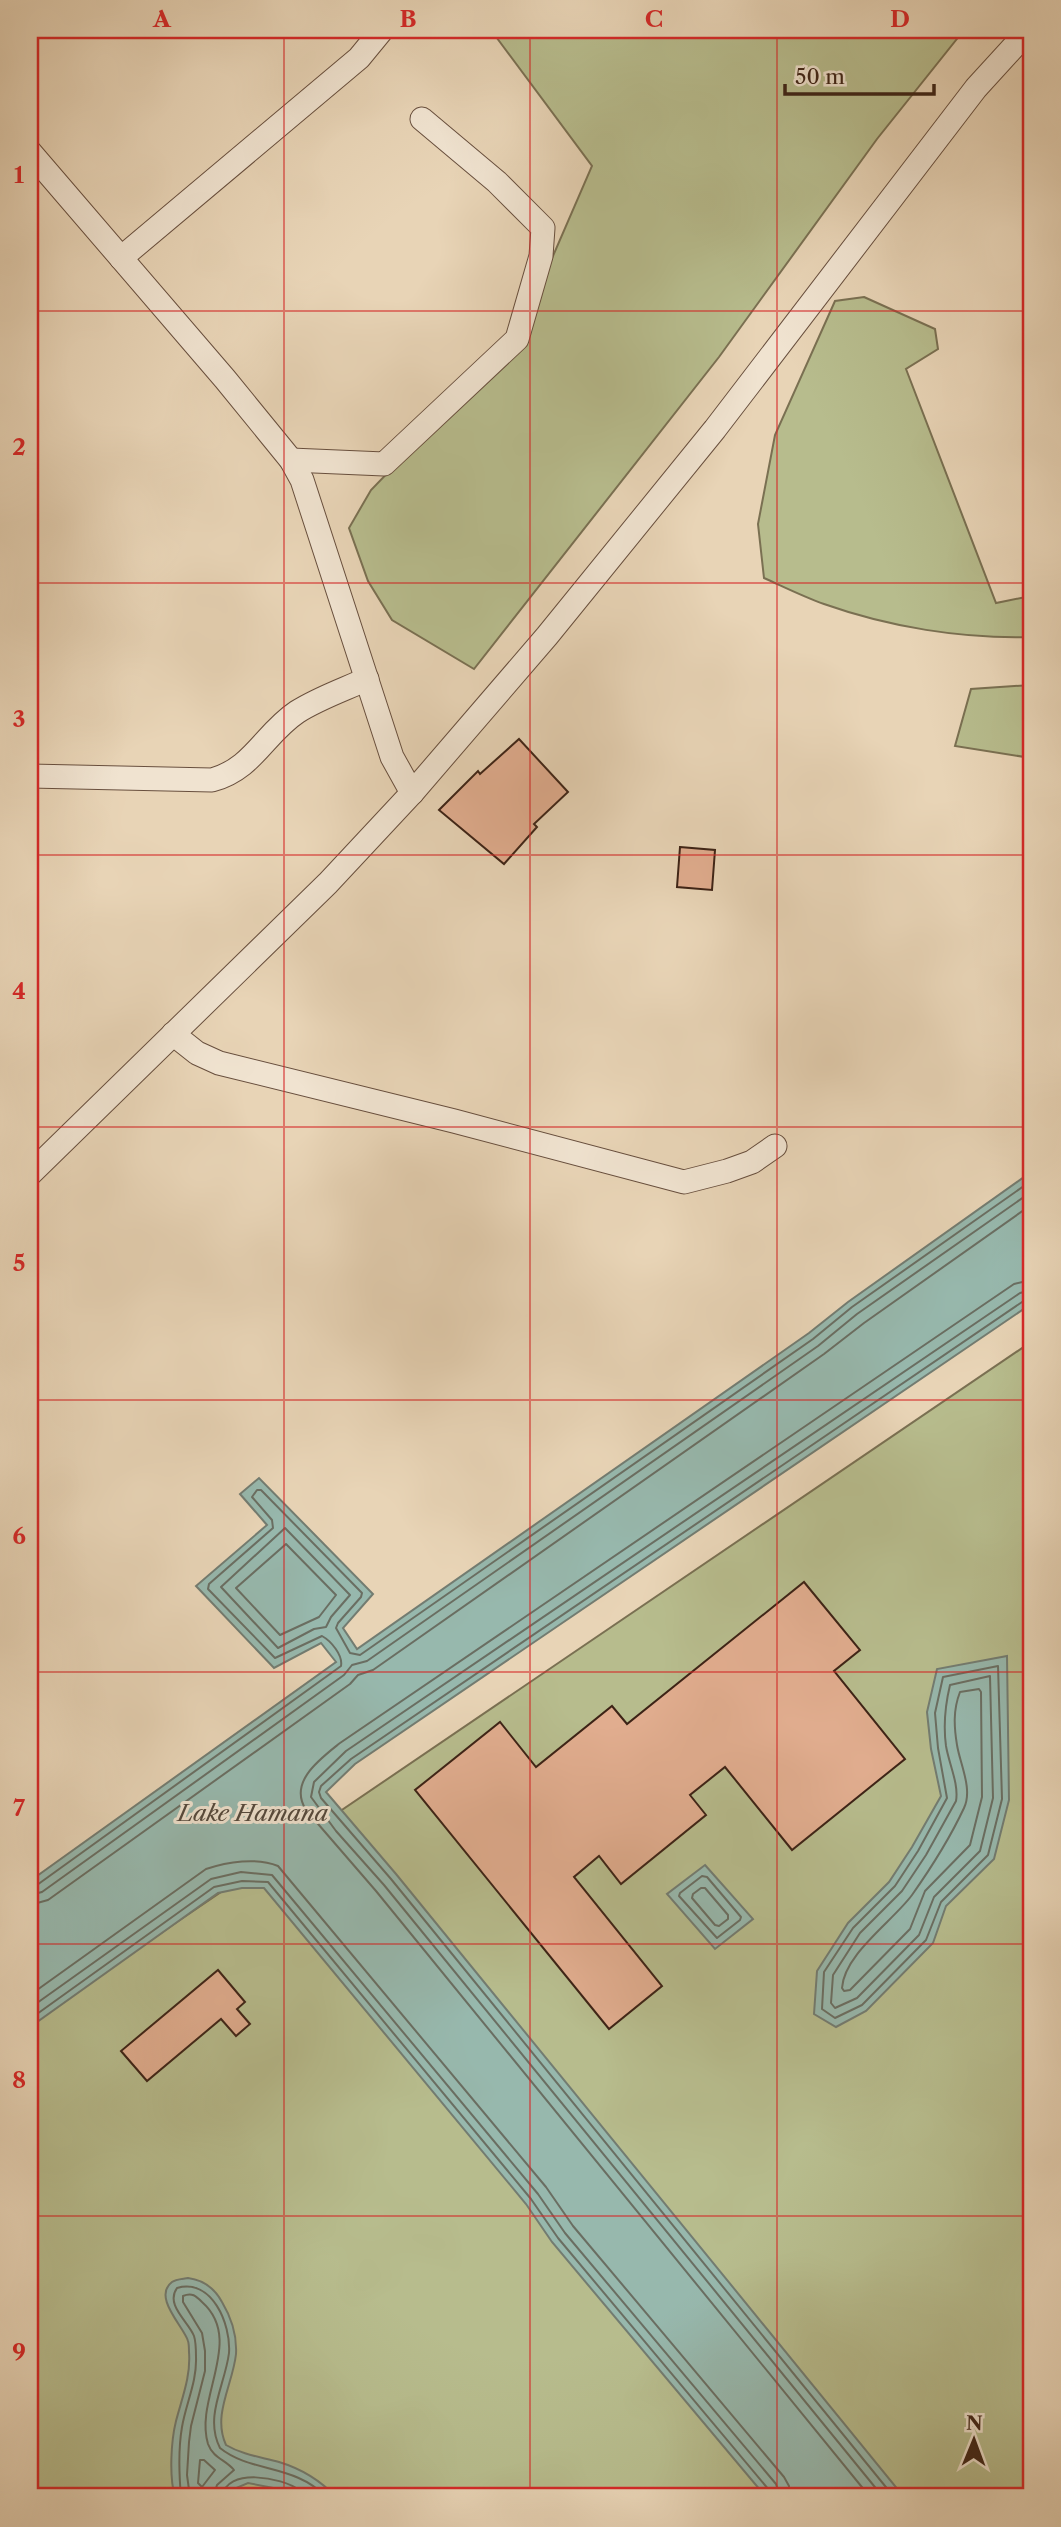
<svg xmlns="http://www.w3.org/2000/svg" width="1061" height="2527" viewBox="0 0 1061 2527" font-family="'Libre Caslon Text',serif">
<rect width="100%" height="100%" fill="#e8d4b6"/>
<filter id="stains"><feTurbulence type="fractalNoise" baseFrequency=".00286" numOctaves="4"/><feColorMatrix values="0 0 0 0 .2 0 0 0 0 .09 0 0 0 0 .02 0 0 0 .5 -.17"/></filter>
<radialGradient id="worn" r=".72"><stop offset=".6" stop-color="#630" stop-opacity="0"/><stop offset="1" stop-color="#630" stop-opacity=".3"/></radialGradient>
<g fill="#b7bc8d" stroke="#7a7052" stroke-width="2">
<path d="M 491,30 L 964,30 L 877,139 L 719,357 L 474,669 L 392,620 L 368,581 L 349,528 L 371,490 L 517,339 L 592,166 Z"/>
<path d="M 864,297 L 935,329 L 938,349 L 906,369 L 996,603 L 1031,596 L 1031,637 C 962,639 889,627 824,604 C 804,597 784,587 764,578 L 758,524 L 775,435 L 835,301 Z"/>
<path d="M 1031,685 L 1031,758 L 955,746 L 971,689 Z"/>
<path d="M 1031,1342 L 1031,2497 L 30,2497 L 30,2025 L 171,1926 Z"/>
</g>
<g fill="#97b8ad" stroke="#737c71" stroke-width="2">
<path d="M 1031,1172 L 1031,1304 L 355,1764 L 326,1792 L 396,1874 L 904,2497 L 766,2497 L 552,2242 L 526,2204 L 264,1888 L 242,1888 L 218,1893 L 30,2027 L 30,1881 L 336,1662 L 321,1643 L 274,1668 L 196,1586 L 267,1525 L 240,1494 L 259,1478 L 373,1594 L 343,1628 L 357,1649 L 809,1333 L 848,1302 Z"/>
<path d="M 1007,1656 L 1009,1800 L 994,1859 L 946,1906 L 933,1943 L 866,2011 L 836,2027 L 814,2014 L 817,1971 L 848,1923 L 889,1882 L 912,1847 L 941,1796 L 931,1749 L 927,1712 L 937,1669 Z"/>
<path d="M 705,1865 L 753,1919 L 715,1949 L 667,1894 Z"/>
<path d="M 188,2278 C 203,2280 215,2289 222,2302 C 231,2317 237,2336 236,2354 C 233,2384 212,2415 226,2445 C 243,2455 261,2457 279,2462 C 302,2469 320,2480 336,2497 L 297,2497 L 289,2491 L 248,2483 L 236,2488 L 226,2497 L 175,2497 C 169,2477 171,2441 176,2421 C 182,2398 191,2376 189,2352 C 189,2348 189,2344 188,2341 C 184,2327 152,2297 172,2282 C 176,2279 184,2279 188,2278 Z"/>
</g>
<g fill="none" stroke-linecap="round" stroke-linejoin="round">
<g stroke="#6a6e62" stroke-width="2">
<path d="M 285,1528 L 350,1595 L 331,1617 L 326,1627 L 314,1629 L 278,1648 L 221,1587 Z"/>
<path d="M 286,1544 L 336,1595 L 319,1617 L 280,1635 L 236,1588 Z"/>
<path d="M 998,1666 L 1002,1799 L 988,1855 L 941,1902 L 926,1940 L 862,2005 L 835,2018 L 822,2009 L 824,1972 L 853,1928 L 895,1886 L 918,1851 L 947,1798 L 938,1748 L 935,1713 L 943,1677 Z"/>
<path d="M 990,1676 L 993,1798 L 980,1851 L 934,1897 L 919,1935 L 857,1998 L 835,2008 L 831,2003 L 833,1975 L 860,1933 L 902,1891 L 926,1855 L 956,1801 C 959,1784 949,1764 946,1746 C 943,1724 945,1706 950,1685 Z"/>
<path d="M 979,1689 L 981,1692 L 982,1797 L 970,1845 L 925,1891 L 910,1929 L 850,1990 L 844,1991 L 842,1988 C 844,1954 893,1921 912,1895 C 931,1868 950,1838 964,1808 C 973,1789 960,1764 957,1745 C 954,1727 953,1710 960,1692 Z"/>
<path d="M 702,1876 L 707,1877 L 741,1917 L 740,1920 L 717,1938 L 679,1896 L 680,1893 Z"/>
<path d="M 30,1886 L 37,1885 L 341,1666 C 343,1655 331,1641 322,1636 L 275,1658 L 208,1589 L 209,1584 L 273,1528 L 272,1520 L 252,1497 L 257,1490 L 261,1490 L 362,1593 L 361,1597 L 338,1623 L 336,1628 L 350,1653 L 360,1655 L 813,1339 L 852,1307 L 1031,1181"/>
<path d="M 701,1888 L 705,1888 L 728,1915 L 728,1919 L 719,1926 L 715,1925 L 692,1898 L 693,1894 Z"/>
<path d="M 30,1895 L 42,1892 L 344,1675 L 352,1665 L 367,1661 L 818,1346 L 857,1314 L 1031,1192"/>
<path d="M 30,1905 L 48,1900 L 350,1684 L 358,1675 L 373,1670 L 824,1354 L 864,1323 L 1031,1205"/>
<path d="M 30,1995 L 206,1869 C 227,1862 257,1857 278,1866 L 546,2187 L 573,2226 L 784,2477 L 789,2486 L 790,2497"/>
<path d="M 30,2008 L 211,1879 L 241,1872 L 272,1875 L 538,2194 L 565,2233 L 776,2484 L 780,2497"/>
<path d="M 30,2019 L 214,1887 L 242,1881 L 268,1882 L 531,2199 L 558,2238 L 769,2490 L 771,2497"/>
<path d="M 200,2460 L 204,2460 L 215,2470 L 202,2487 L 198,2483 Z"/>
<path d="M 181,2497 C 179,2474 178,2450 182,2427 C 186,2403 197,2382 196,2357 C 196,2351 196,2342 194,2336 C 188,2321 165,2305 177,2288 C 212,2278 231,2324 229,2353 C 225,2385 204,2417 220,2448 C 251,2473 295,2464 326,2497"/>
<path d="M 190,2497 L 187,2475 L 189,2442 L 191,2426 L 205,2371 L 205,2351 L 202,2333 L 183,2302 L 183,2296 C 192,2292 196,2296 202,2302 C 245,2340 194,2398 208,2444 C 213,2458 226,2460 234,2470 L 217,2485 L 213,2497"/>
<path d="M 222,2497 C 226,2467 282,2477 299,2490 L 300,2497"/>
<path d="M 870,2497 L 376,1891 L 306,1810 C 288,1782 320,1759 340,1743 L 1014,1284 L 1031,1280"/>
<path d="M 883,2497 L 384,1885 L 336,1831 L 311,1797 L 314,1782 L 346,1751 L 1020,1293 L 1031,1290"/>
<path d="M 894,2497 L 391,1879 L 321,1798 L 319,1792 L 321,1786 L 351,1759 L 1025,1300 L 1031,1299"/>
</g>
</g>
<g fill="#e1ad8f" stroke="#3d2316" stroke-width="2">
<path d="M 519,739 L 568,792 L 534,824 L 537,827 L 504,864 L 439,810 L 478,771 L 480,774 Z"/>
<path d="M 680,847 L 715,850 L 712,890 L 677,887 Z"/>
<path d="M 804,1582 L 860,1650 L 834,1671 L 905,1759 L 792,1850 L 725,1767 L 690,1795 L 706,1815 L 621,1884 L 599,1856 L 574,1877 L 662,1986 L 609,2029 L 415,1790 L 500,1722 L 536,1767 L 612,1706 L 627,1724 Z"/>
<path d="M 218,1970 L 245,2002 L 237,2009 L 250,2024 L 236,2036 L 221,2019 L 147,2081 L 121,2051 Z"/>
</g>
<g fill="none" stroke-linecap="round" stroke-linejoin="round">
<g stroke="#684f3e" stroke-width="25">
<g id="minor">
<path d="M 30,152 L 225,379 L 291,460 L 302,480 L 392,757 L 412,793"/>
<path d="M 121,258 L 359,58 L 382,30"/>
<path d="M 291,460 L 384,464 L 517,339 L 541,256 L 543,228 L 497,182 L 422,119"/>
<path d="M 30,776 L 212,780 C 253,769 264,734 297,712 C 319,698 343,690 367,679"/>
<path d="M 173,1034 L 197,1053 L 219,1063 L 454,1121 L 684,1182 L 727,1171 L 752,1162 L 775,1146"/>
<path d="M 30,1174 L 328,883 L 412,793 L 547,636 L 715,429 L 976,88 L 1029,30"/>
</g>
</g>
<use href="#minor" stroke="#f0e3d0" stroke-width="23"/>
</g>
<path fill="none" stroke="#d62828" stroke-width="2" stroke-opacity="0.55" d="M 284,30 L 284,2497M 530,30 L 530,2497M 777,30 L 777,2497M 30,311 L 1031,311M 30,583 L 1031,583M 30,855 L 1031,855M 30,1127 L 1031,1127M 30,1400 L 1031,1400M 30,1672 L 1031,1672M 30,1944 L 1031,1944M 30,2216 L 1031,2216"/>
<g text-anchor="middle" stroke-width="6" stroke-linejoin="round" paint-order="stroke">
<g font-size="23" font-style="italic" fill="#54483c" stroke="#f0e3d0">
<text x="253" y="1821">Lake Hamana</text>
</g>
</g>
<rect width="1061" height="2527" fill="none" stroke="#e8d4b6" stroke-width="77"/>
<g transform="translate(974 2440) rotate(1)" stroke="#f0e3d0" stroke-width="5" paint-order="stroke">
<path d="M0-5L12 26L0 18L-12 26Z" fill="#3d2316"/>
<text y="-10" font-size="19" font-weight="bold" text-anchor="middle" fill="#3d2316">N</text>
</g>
<path d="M785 84v10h149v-10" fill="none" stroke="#3d2316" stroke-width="3.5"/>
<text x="795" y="84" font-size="21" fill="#3d2316" stroke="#f0e3d0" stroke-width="5" paint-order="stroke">50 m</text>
<rect x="38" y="38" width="985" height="2450" fill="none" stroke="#d62828" stroke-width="2.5"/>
<g font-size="23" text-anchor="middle" font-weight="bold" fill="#d62828">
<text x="162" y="27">A</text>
<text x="408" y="27">B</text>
<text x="654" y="27">C</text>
<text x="900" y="27">D</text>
<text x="19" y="183">1</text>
<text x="19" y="455">2</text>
<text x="19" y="727">3</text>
<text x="19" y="999">4</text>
<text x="19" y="1271">5</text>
<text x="19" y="1544">6</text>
<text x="19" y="1816">7</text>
<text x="19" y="2088">8</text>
<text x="19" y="2360">9</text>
</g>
<rect width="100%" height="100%" filter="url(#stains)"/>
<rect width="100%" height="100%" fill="url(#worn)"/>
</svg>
